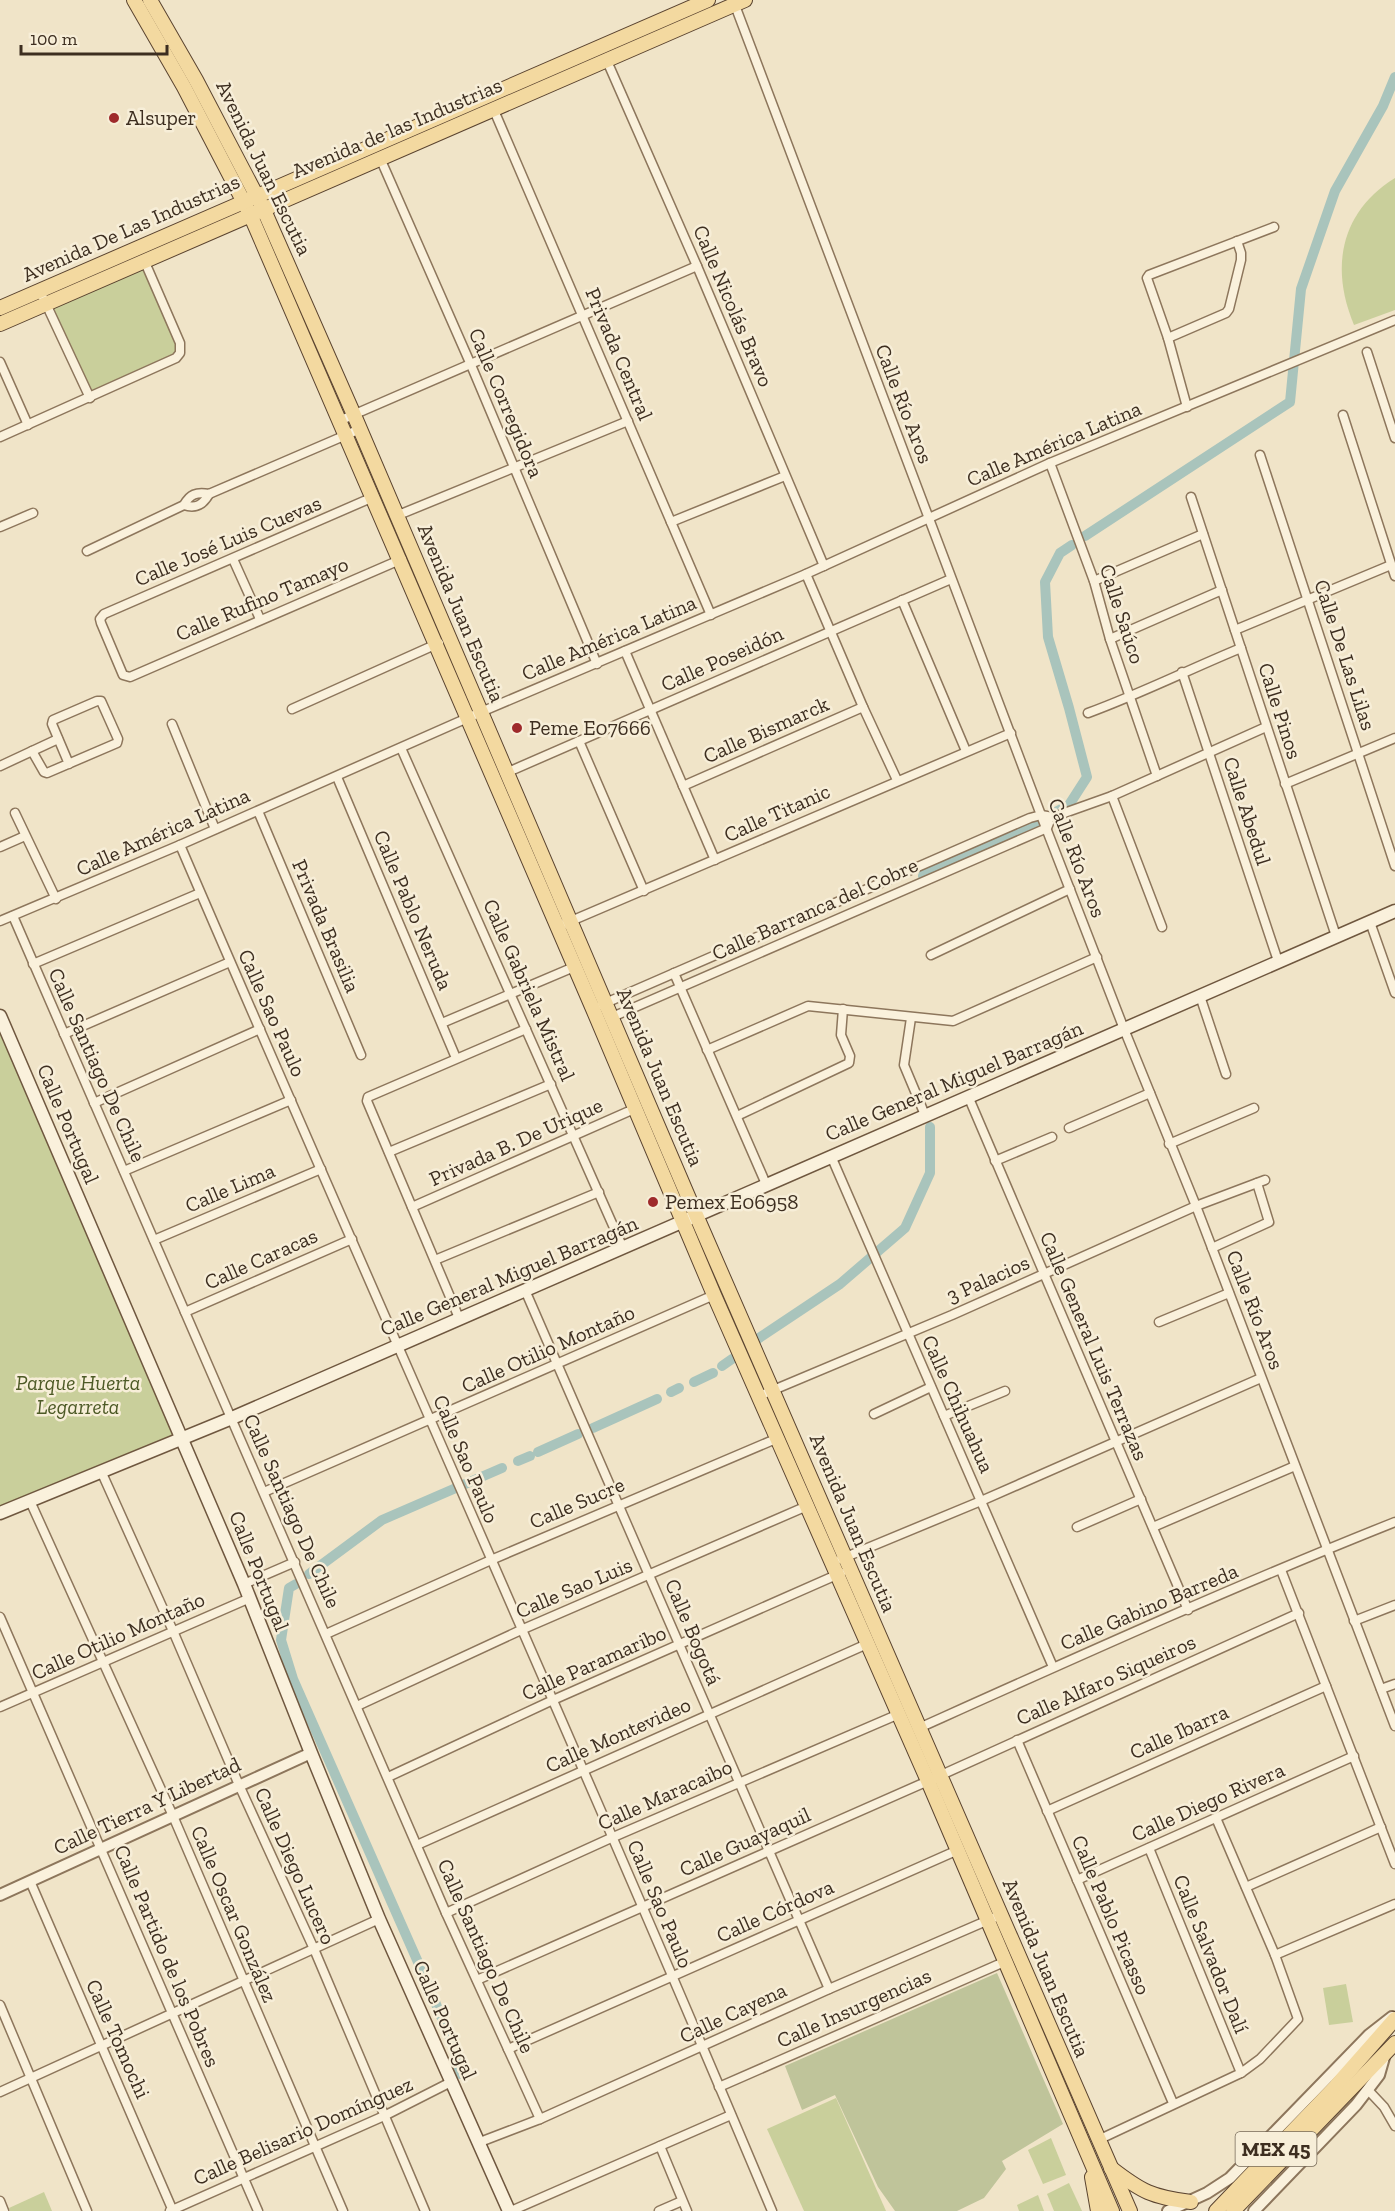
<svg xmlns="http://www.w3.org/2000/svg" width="1395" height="2211" viewBox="0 0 1395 2211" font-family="'Zilla Slab',serif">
<rect width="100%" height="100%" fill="#f0e4c8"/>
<g fill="#c9cf9b">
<path d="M 1395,178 L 1395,310 L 1354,325 C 1330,268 1340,212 1395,178 Z"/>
<path d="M 144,260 L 180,353 L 90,398 L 45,304 Z"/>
<path d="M 0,1016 L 183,1439 L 0,1513 Z"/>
<path d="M 1346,1984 L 1353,2022 L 1329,2025 L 1323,1988 Z"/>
<path d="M 836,2098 L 886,2211 L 804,2211 L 767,2129 Z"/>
<path d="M 1051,2138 L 1066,2175 L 1043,2184 L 1028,2150 Z"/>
<path d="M 1069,2183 L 1082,2211 L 1054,2211 L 1047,2194 Z"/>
<path d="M 44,2192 L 52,2211 L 10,2211 L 9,2208 Z"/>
<path d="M 1038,2195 L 1044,2211 L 1019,2211 L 1017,2205 Z"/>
</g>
<path fill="#bfc49a" d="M 997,1973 L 1063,2124 L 1002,2161 L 1006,2169 L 984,2198 L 957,2211 L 895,2211 L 878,2187 L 835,2095 L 802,2110 L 785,2066 Z"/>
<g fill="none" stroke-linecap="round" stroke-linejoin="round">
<g stroke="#a9c4bc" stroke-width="10">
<path d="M 1085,536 L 1290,402 L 1301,289 L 1335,191 L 1383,106 L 1395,77"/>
<path d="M 1054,813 L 1069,805 L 1087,777 L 1069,708 L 1048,637 L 1045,582 L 1060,553 L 1072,545"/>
<path d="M 923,876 L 924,874 L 1024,830 L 1042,819"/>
<path d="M 759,1338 L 840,1284 L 905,1228 L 930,1173 L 930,1127"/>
<path d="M 722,1366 L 732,1359"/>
<path d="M 694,1382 L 713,1373"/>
<path d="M 671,1392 L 679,1388"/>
<path d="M 593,1428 L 657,1399"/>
<path d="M 538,1452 L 578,1434"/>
<path d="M 518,1461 L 530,1456"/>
<path d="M 309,1574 L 382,1520 L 502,1468"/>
<path d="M 296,1584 L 289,1588 L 281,1640 L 293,1679 L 425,1978 L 454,2047 L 460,2074"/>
</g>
<g stroke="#8d765c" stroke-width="11">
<g id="minor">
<path d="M 733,0 L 1041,815 L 1124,1029 L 1196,1206 L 1395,1726"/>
<path d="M 607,61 L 697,266 L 824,566"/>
<path d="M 493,108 L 711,615"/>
<path d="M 380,158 L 471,365 L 597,664"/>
<path d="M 40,291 L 90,398"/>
<path d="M 1168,338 L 1226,313 L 1229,309 L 1241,260 L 1241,253 L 1237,241"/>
<path d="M 1367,352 L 1395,438"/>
<path d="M 0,362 L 28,425"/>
<path d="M 1187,407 L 1168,338 L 1147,278 L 1149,275 L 1274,227"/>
<path d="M 1343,415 L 1395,576"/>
<path d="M 339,421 L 697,266"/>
<path d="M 0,437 L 176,358 L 180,353 L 180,343 L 144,260"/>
<path d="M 1260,455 L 1395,866"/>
<path d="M 1050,463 L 1094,581 L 1110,639 L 1157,776"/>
<path d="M 1191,497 L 1336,936"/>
<path d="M 371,498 L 104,614 L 100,619 L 101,623 L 123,675 L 130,677 L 402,559"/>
<path d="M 184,505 C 196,509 203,505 209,494"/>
<path d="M 396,516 L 628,421"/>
<path d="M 671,522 L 785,476"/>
<path d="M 0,527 L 33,513"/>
<path d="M 87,551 L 184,505 C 190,494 196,492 209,494 L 360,429"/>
<path d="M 233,559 L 260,619"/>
<path d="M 806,574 L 863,707 L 897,780"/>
<path d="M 1094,581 L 1203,534"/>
<path d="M 902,600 L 966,751"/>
<path d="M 1235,630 L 1391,565"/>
<path d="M 1110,639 L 1222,590"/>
<path d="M 625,651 L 715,860"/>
<path d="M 1182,672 L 1278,961"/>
<path d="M 292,709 L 439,643"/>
<path d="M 1088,713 C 1140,694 1190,669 1241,648"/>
<path d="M 172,724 L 215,829"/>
<path d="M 579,741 L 644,891"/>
<path d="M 401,748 L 623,1248"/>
<path d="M 32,751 L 44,772 L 47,773 L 117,743 L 118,739 L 101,701 L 97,701 L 53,720 L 52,724 L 69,764"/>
<path d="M 0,766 L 58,739"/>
<path d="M 508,772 L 951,579"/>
<path d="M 337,777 L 456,1058"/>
<path d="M 1285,784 L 1395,738"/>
<path d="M 683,786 L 863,707"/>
<path d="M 1112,796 L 1162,927"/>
<path d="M 258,811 L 361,1055"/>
<path d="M 15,813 L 56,899"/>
<path d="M 180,845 C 376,1301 580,1754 772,2211"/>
<path d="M 0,847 L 25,836"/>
<path d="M 13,916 L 446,1913 L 540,2119"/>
<path d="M 0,921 L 180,845 L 481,712 L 806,574 L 1050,463 L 1395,320"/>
<path d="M 1370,922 L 1395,993"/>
<path d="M 557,927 L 1011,733"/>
<path d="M 931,955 L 1070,889"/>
<path d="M 33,964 L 200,893"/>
<path d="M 674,973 L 766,1184"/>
<path d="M 1200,996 L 1226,1074"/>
<path d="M 601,1005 L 1030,818 L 1041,815 L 1053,817 L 1112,796 L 1266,727"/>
<path d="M 610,1018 L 1047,828 L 1049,823"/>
<path d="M 911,1018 L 904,1065 L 925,1115"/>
<path d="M 442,1023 L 574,967"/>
<path d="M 64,1034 L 230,962"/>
<path d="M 707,1050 L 808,1006 L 953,1021 L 1097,957"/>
<path d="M 968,1096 L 1188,1610"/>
<path d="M 94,1103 L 260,1029"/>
<path d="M 737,1116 L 849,1063 L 850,1056 L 841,1035 L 843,1009"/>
<path d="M 1069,1128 L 1150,1093"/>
<path d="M 1169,1144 L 1254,1108"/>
<path d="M 389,1152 L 551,1084"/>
<path d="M 831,1156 L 1053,1667"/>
<path d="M 995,1161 L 1052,1137"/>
<path d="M 124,1171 L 291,1100"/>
<path d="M 412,1207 L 634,1109"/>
<path d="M 154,1240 L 321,1169"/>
<path d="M 1212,1248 L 1269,1222 L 1257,1183"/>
<path d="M 435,1260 L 599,1192"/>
<path d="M 525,1290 L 829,1989"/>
<path d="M 185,1312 L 352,1239"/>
<path d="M 459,1318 L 367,1101 L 368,1097 L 526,1029"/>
<path d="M 1159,1322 L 1229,1293"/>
<path d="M 759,1396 L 952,1315 L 1196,1206 L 1265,1180"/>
<path d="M 874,1414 L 931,1387"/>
<path d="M 944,1416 L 1005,1391"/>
<path d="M 101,1471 L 173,1631 L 239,1785 L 314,1949 L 425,2211"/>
<path d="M 264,1492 L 714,1295"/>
<path d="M 30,1501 L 173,1816 L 343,2211"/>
<path d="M 1077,1527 L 1141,1499"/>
<path d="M 1153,1527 L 1295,1466"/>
<path d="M 841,1559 L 981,1501 L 1261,1378"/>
<path d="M 1281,1570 L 1395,1864"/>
<path d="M 244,1584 L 295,1562"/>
<path d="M 0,1617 L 258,2211"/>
<path d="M 1354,1621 L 1395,1605"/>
<path d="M 326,1634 L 491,1560 L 778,1438"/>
<path d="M 1381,1689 L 1395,1684"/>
<path d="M 357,1706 L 521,1630 L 807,1506"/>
<path d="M 0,1707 L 250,1598"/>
<path d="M 919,1728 C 1077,1657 1234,1586 1395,1522"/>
<path d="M 1017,1740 L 1173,2103"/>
<path d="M 388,1777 L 553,1700 L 841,1573"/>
<path d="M 1047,1811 L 1326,1686"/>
<path d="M 417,1845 L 867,1644"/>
<path d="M 1149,1848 L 1241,2073"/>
<path d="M 1077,1880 L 1354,1756"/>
<path d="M 30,1881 L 173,2211"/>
<path d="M 1246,1887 L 1381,1827"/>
<path d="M 446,1913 L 611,1838 L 899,1714"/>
<path d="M 1275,1955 L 1395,1904"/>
<path d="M 477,1980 L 928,1781 L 1299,1613"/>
<path d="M 0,2005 L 87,2211"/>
<path d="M 508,2049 L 958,1850"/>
<path d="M 719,2087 L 1004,1962"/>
<path d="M 1368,2090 L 1384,2107 L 1395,2126"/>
<path d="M 0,2092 L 379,1919"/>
<path d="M 1098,2140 L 1241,2073 L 1260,2059 L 1298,2019 L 1275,1955 L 1216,1818"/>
<path d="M 480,2142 L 540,2119 L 829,1989 L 1000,1915"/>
<path d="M 660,2146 L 687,2211"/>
<path d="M 0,2201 L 4,2211"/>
<path d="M 170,2211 L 384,2116 L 451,2082"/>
<path d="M 511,2211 L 731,2115"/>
<path d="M 659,2211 L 682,2201"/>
</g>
</g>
<g stroke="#8d765c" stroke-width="14">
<g id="tertiary">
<path d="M 0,1895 L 311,1753"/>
<path d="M 1168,2211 L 1207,2193 L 1230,2178 L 1369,2035 L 1392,2017"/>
<path d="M 1254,2211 L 1356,2105 L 1379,2075 L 1385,2054"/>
</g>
</g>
<g stroke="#6f573f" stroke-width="15">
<g id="secondary">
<path d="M 0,1016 L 244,1584 L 311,1753 L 379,1919 L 509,2211"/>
<path d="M 0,1513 L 232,1418 L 1395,911"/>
</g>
</g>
<g stroke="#5b4430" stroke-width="16">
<g id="primary">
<path d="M 134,0 L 184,87 L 250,214 L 593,1009 L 714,1295 L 928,1781 L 1112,2211"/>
<path d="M 150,0 L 196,80 L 263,208 L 354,415 L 696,1215 L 1130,2211"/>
<path d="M 0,308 L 708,0"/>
<path d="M 0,324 L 745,0"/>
<path d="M 1111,2168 C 1142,2192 1152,2197 1191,2202"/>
<path d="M 1092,2177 L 1098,2211"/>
<path d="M 1216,2211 L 1336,2086 L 1395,2019"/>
<path d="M 1233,2211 L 1395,2043"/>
</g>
</g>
<use href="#minor" stroke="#faf1dc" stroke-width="8"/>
<use href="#tertiary" stroke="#faf1dc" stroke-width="10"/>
<use href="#secondary" stroke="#faf1dc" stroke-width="12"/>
<use href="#primary" stroke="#f3d9a0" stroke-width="14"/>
</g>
<g fill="#9e2a2b" stroke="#f7eed8" stroke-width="2">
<circle cx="114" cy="118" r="6"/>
<circle cx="517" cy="728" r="6"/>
<circle cx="653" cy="1202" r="6"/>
</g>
<g text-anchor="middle" stroke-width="5" stroke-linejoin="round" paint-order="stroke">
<rect fill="#f7eed8" stroke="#756857" stroke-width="1.5" x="1235.5" y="2132" width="81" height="34" rx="4.5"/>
<g font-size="20" font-weight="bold" fill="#3d2e20">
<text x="1276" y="2156">MEX 45</text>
</g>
<g font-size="21" fill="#3d2e20" stroke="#f7eed8" text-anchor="start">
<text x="126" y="125">Alsuper</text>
<text x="529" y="735">Peme E07666</text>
<text x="665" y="1209">Pemex E06958</text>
</g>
<g font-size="21" fill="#3d2e20" stroke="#f7eed8">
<text transform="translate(397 128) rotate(-23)" y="7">Avenida de las Industrias</text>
<text transform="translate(264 168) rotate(64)" y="7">Avenida Juan Escutia</text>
<text transform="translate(131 228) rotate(-24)" y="7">Avenida De Las Industrias</text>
<text transform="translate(733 306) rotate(67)" y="7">Calle Nicolás Bravo</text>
<text transform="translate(619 354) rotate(67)" y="7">Privada Central</text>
<text transform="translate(506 403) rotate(67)" y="7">Calle Corregidora</text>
<text transform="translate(904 404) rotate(69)" y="7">Calle Río Aros</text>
<text transform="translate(1054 444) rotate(-23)" y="7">Calle América Latina</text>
<text transform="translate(228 541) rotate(-23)" y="7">Calle José Luis Cuevas</text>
<text transform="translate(262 599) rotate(-23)" y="7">Calle Rufino Tamayo</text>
<text transform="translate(461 613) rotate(67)" y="7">Avenida Juan Escutia</text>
<text transform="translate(1122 614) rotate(72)" y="7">Calle Saúco</text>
<text transform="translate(609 638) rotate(-23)" y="7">Calle América Latina</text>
<text transform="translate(1345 655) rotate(72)" y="7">Calle De Las Lilas</text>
<text transform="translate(722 659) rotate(-24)" y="7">Calle Poseidón</text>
<text transform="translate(1280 711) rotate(72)" y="7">Calle Pinos</text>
<text transform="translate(766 730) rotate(-24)" y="7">Calle Bismarck</text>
<text transform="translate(1247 811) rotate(72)" y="7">Calle Abedul</text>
<text transform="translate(777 813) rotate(-24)" y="7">Calle Titanic</text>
<text transform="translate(163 832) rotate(-24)" y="7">Calle América Latina</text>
<text transform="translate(1077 858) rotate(69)" y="7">Calle Río Aros</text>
<text transform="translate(815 909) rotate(-24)" y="7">Calle Barranca del Cobre</text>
<text transform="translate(413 910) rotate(67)" y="7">Calle Pablo Neruda</text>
<text transform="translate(326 926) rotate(67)" y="7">Privada Brasilia</text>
<text transform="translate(529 990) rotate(66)" y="7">Calle Gabriela Mistral</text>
<text transform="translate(272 1013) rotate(66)" y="7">Calle Sao Paulo</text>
<text transform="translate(97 1065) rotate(66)" y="7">Calle Santiago De Chile</text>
<text transform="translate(660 1077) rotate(67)" y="7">Avenida Juan Escutia</text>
<text transform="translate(954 1081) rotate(-23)" y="7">Calle General Miguel Barragán</text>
<text transform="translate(68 1124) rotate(67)" y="7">Calle Portugal</text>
<text transform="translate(516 1142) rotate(-24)" y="7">Privada B. De Urique</text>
<text transform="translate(230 1188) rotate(-23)" y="7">Calle Lima</text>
<text transform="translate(261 1259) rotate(-24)" y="7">Calle Caracas</text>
<text transform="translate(509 1276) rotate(-23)" y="7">Calle General Miguel Barragán</text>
<text transform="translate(988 1279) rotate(-24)" y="7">3 Palacios</text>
<text transform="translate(1255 1310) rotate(69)" y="7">Calle Río Aros</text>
<text transform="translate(1094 1346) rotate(67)" y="7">Calle General Luis Terrazas</text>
<text transform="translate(548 1349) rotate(-24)" y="7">Calle Otilio Montaño</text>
<text transform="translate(958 1404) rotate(66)" y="7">Calle Chihuahua</text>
<text transform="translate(466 1459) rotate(67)" y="7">Calle Sao Paulo</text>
<text transform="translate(577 1503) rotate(-23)" y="7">Calle Sucre</text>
<text transform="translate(292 1511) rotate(66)" y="7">Calle Santiago De Chile</text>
<text transform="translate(853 1523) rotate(67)" y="7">Avenida Juan Escutia</text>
<text transform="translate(259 1571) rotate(68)" y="7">Calle Portugal</text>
<text transform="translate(574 1588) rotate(-23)" y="7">Calle Sao Luis</text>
<text transform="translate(1149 1607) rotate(-23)" y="7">Calle Gabino Barreda</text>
<text transform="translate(693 1632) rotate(67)" y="7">Calle Bogotá</text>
<text transform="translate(118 1636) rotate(-24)" y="7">Calle Otilio Montaño</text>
<text transform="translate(594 1663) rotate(-24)" y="7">Calle Paramaribo</text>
<text transform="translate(1106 1680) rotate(-24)" y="7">Calle Alfaro Siqueiros</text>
<text transform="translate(1179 1732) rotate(-24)" y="7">Calle Ibarra</text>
<text transform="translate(618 1735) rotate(-24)" y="7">Calle Montevideo</text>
<text transform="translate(665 1795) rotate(-24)" y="7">Calle Maracaibo</text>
<text transform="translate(1208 1802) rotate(-24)" y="7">Calle Diego Rivera</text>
<text transform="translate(147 1806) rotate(-25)" y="7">Calle Tierra Y Libertad</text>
<text transform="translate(745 1842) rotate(-24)" y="7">Calle Guayaquil</text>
<text transform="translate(295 1866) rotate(66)" y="7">Calle Diego Lucero</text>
<text transform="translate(660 1904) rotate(67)" y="7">Calle Sao Paulo</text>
<text transform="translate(775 1911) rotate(-24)" y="7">Calle Córdova</text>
<text transform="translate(234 1914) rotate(67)" y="7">Calle Oscar González</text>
<text transform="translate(1111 1915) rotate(67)" y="7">Calle Pablo Picasso</text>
<text transform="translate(1211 1954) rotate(68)" y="7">Calle Salvador Dalí</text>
<text transform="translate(167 1956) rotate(67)" y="7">Calle Partido de los Pobres</text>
<text transform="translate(486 1956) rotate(66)" y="7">Calle Santiago De Chile</text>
<text transform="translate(1046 1968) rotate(67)" y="7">Avenida Juan Escutia</text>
<text transform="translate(854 2008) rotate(-24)" y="7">Calle Insurgencias</text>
<text transform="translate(733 2013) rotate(-25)" y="7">Calle Cayena</text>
<text transform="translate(445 2020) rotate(66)" y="7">Calle Portugal</text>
<text transform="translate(118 2039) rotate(66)" y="7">Calle Tomochi</text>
<text transform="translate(303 2131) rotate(-24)" y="7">Calle Belisario Domínguez</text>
</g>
<g font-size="21" font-style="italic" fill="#4d5a26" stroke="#f7eed8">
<text x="78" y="1390">Parque Huerta<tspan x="78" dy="24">Legarreta</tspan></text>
</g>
</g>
<path d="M21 45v9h146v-9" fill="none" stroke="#3d2e20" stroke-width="3"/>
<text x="30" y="45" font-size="18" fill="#3d2e20" stroke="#f7eed8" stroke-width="4.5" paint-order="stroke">100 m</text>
</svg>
